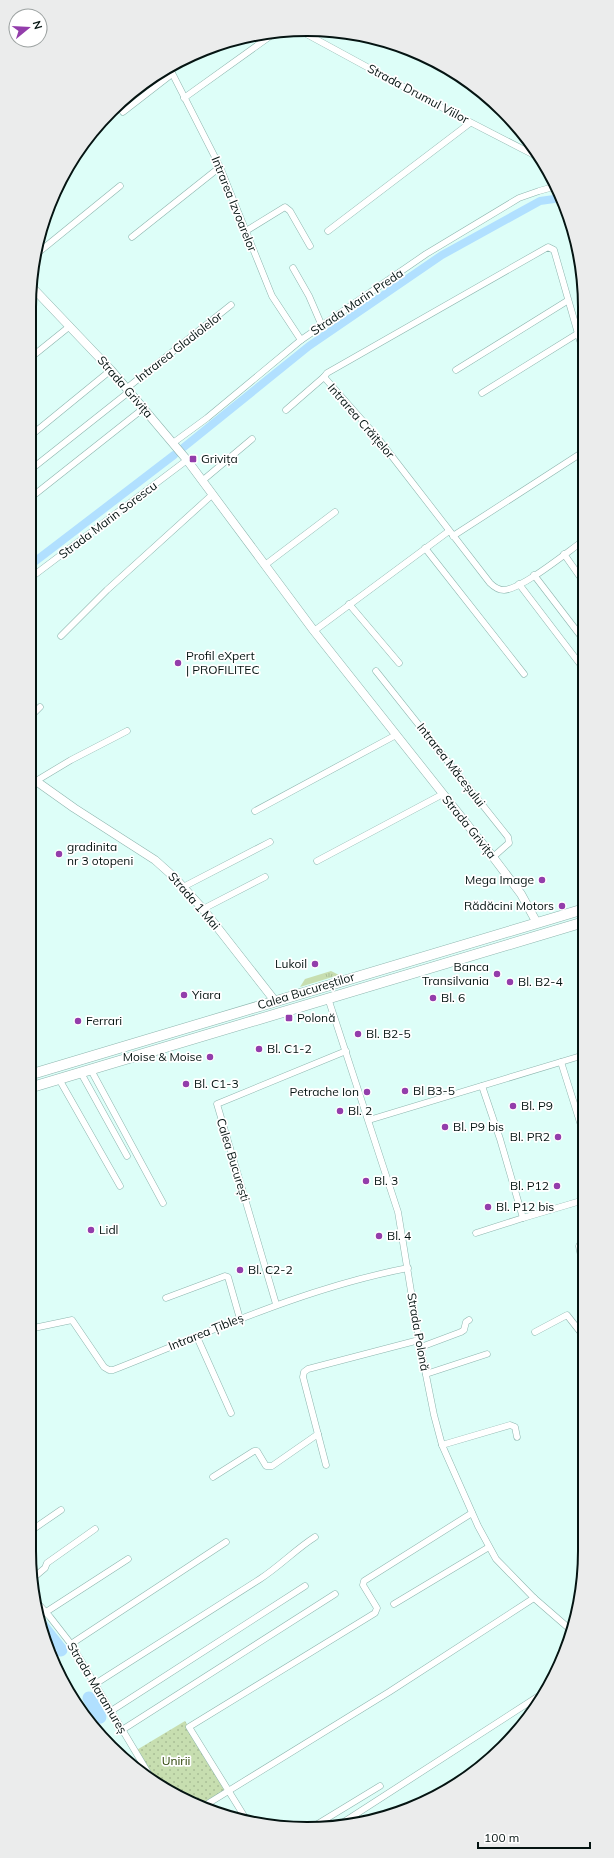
<svg xmlns="http://www.w3.org/2000/svg" width="614" height="1858" viewBox="0 0 614 1858" font-family="Mulish,sans-serif">
<defs>
<pattern id="grass-tufts" width="24" height="20" patternUnits="userSpaceOnUse"><rect width="24" height="20" fill="#c7deb0"/><path d="M3 7l-1-3M5 7V3M7 7l1-3M15 17l-1-3M17 17v-4M19 17l1-3" fill="none" stroke="#a9be96"/></pattern>
<pattern id="park-dots" width="8" height="8" patternUnits="userSpaceOnUse"><rect width="8" height="8" fill="#c7deb0"/><path d="M2 2h.1M6 6h.1" fill="none" stroke="#a9be96" stroke-width="1.8" stroke-linecap="round"/></pattern>
</defs>
<rect width="100%" height="100%" fill="#ddfef8"/>
<path fill="url(#grass-tufts)" d="M 331,971 L 339,975 L 300,987 L 305,979 Z"/>
<path fill="url(#park-dots)" d="M 185,1721 L 229,1791 L 204,1806 L 184,1800 L 153,1781 L 135,1751 Z"/>
<g fill="none" stroke-linecap="round" stroke-linejoin="round">
<g stroke="#b1e0ff" stroke-width="8">
<path d="M 184,447 L 309,346 L 442,255 L 540,201 L 561,198"/>
<path d="M 29,566 L 174,455"/>
</g>
<g stroke="#b1e0ff" stroke-width="13">
<path d="M 39,1622 L 61,1650"/>
<path d="M 89,1698 L 100,1717"/>
</g>
<g stroke="#8db5ae" stroke-width="7">
<g id="minor">
<path d="M 299,30 L 437,105 L 538,157"/>
<path d="M 169,67 L 220,167 L 272,296 L 301,340"/>
<path d="M 184,98 L 276,32"/>
<path d="M 123,112 L 172,74"/>
<path d="M 246,231 L 285,207 L 290,211 L 310,246"/>
<path d="M 328,231 L 470,123"/>
<path d="M 132,237 L 220,167"/>
<path d="M 34,256 L 120,186"/>
<path d="M 293,268 L 309,296 L 322,326"/>
<path d="M 29,359 L 70,326"/>
<path d="M 456,370 L 567,301"/>
<path d="M 324,377 L 377,437 L 490,583 C 494,587 498,590 504,590 C 522,589 566,553 583,541"/>
<path d="M 127,388 L 231,305"/>
<path d="M 482,393 L 577,334"/>
<path d="M 286,410 L 324,377 L 327,373 L 548,247 L 554,250 L 583,351"/>
<path d="M 29,437 L 111,370"/>
<path d="M 173,443 L 207,418 L 301,340 L 426,254 L 519,198 L 539,191 L 557,186"/>
<path d="M 29,471 L 130,391"/>
<path d="M 202,481 L 252,439"/>
<path d="M 29,499 L 144,408"/>
<path d="M 453,536 L 583,452"/>
<path d="M 425,548 L 524,674"/>
<path d="M 564,554 L 583,581"/>
<path d="M 265,565 L 335,512"/>
<path d="M 534,575 L 583,639"/>
<path d="M 29,579 L 187,460"/>
<path d="M 519,584 L 583,668"/>
<path d="M 349,604 L 399,663"/>
<path d="M 314,631 L 449,531"/>
<path d="M 61,636 L 107,590 L 213,494"/>
<path d="M 376,671 L 508,837 L 509,843 L 493,857"/>
<path d="M 29,718 L 40,707"/>
<path d="M 36,781 L 71,760 L 127,731"/>
<path d="M 255,811 L 396,735"/>
<path d="M 317,861 L 443,794"/>
<path d="M 185,886 L 270,842"/>
<path d="M 203,909 L 265,877"/>
<path d="M 328,998 L 398,1212 L 419,1340 L 434,1415 L 442,1445 L 478,1526 L 496,1559 L 534,1598 L 572,1631"/>
<path d="M 561,1062 L 584,1135"/>
<path d="M 91,1070 L 163,1203"/>
<path d="M 81,1073 L 127,1156"/>
<path d="M 59,1079 L 120,1186"/>
<path d="M 482,1086 L 500,1139 L 523,1218 L 584,1200"/>
<path d="M 369,1120 L 584,1055"/>
<path d="M 476,1233 L 523,1218"/>
<path d="M 584,1238 L 579,1246 L 584,1272"/>
<path d="M 166,1298 L 225,1276 L 228,1277 L 240,1319"/>
<path d="M 276,1304 L 217,1104 L 346,1051"/>
<path d="M 29,1329 L 72,1320 L 104,1367 L 109,1370 L 113,1370 C 210,1332 304,1288 408,1268"/>
<path d="M 535,1332 L 567,1315 L 585,1338"/>
<path d="M 197,1337 L 231,1413"/>
<path d="M 421,1347 L 461,1332 L 464,1330 L 466,1322 L 469,1320"/>
<path d="M 426,1374 L 487,1354"/>
<path d="M 442,1445 L 510,1425 L 515,1427 L 517,1437"/>
<path d="M 326,1465 L 303,1377 L 304,1372 L 308,1369 L 419,1340"/>
<path d="M 213,1477 L 254,1451 L 257,1451 L 266,1466 L 272,1466 L 318,1434"/>
<path d="M 29,1532 L 61,1510"/>
<path d="M 32,1579 L 45,1568 L 47,1563 L 95,1529"/>
<path d="M 34,1599 L 50,1617 L 71,1644 L 153,1781"/>
<path d="M 394,1604 L 489,1547"/>
<path d="M 46,1612 L 128,1559"/>
<path d="M 71,1644 L 226,1542"/>
<path d="M 95,1684 L 260,1579 C 280,1566 296,1549 315,1537"/>
<path d="M 111,1711 L 305,1586"/>
<path d="M 122,1730 L 335,1594"/>
<path d="M 204,1806 L 389,1692 L 534,1598"/>
<path d="M 246,1819 L 189,1727 L 375,1613 L 377,1608 L 363,1585 L 364,1581 L 472,1513"/>
<path d="M 336,1827 L 545,1692"/>
<path d="M 311,1828 L 380,1786"/>
</g>
</g>
<g stroke="#8db5ae" stroke-width="9">
<g id="tertiary">
<path d="M 31,286 L 111,370 L 187,460 L 314,631 L 493,857 L 521,894 L 537,923"/>
<path d="M 29,776 L 74,808 L 155,860 L 174,877 L 203,909 L 275,1001"/>
</g>
</g>
<g stroke="#8db5ae" stroke-width="11">
<g id="trunk">
<path d="M 29,1075 L 584,909"/>
<path d="M 29,1088 L 584,922"/>
</g>
</g>
<use href="#minor" stroke="#fff" stroke-width="6"/>
<use href="#tertiary" stroke="#fff" stroke-width="8"/>
<use href="#trunk" stroke="#fff" stroke-width="10"/>
</g>
<g fill="#933dab" stroke="#fff" stroke-width="1.5">
<rect x="189" y="455" width="8" height="8" rx="2"/>
<circle cx="178" cy="663" r="4"/>
<circle cx="59" cy="854" r="4"/>
<circle cx="542" cy="880" r="4"/>
<circle cx="562" cy="906" r="4"/>
<circle cx="315" cy="964" r="4"/>
<circle cx="497" cy="974" r="4"/>
<circle cx="510" cy="982" r="4"/>
<circle cx="184" cy="995" r="4"/>
<circle cx="433" cy="998" r="4"/>
<rect x="285" y="1014" width="8" height="8" rx="2"/>
<circle cx="78" cy="1021" r="4"/>
<circle cx="358" cy="1034" r="4"/>
<circle cx="259" cy="1049" r="4"/>
<circle cx="210" cy="1057" r="4"/>
<circle cx="186" cy="1084" r="4"/>
<circle cx="405" cy="1091" r="4"/>
<circle cx="367" cy="1092" r="4"/>
<circle cx="513" cy="1106" r="4"/>
<circle cx="340" cy="1111" r="4"/>
<circle cx="445" cy="1127" r="4"/>
<circle cx="558" cy="1137" r="4"/>
<circle cx="366" cy="1181" r="4"/>
<circle cx="557" cy="1186" r="4"/>
<circle cx="488" cy="1207" r="4"/>
<circle cx="91" cy="1230" r="4"/>
<circle cx="379" cy="1236" r="4"/>
<circle cx="240" cy="1270" r="4"/>
</g>
<g text-anchor="middle" stroke-width="3.5" stroke-linejoin="round" paint-order="stroke">
<g font-size="12" fill="#051412" stroke="#fff">
<text transform="translate(418 94) rotate(28)" y="4">Strada Drumul Viilor</text>
<text transform="translate(234 204) rotate(68)" y="4">Intrarea Izvoarelor</text>
<text transform="translate(357 302) rotate(-34)" y="4">Strada Marin Preda</text>
<text transform="translate(179 347) rotate(-38)" y="4">Intrarea Gladiolelor</text>
<text transform="translate(125 387) rotate(49)" y="4">Strada Grivița</text>
<text transform="translate(361 421) rotate(49)" y="4">Intrarea Crăițelor</text>
<text transform="translate(108 520) rotate(-37)" y="4">Strada Marin Sorescu</text>
<text transform="translate(451 765) rotate(52)" y="4">Intrarea Măceșului</text>
<text transform="translate(469 827) rotate(51)" y="4">Strada Grivița</text>
<text transform="translate(194 901) rotate(49)" y="4">Strada 1 Mai</text>
<text transform="translate(306 991) rotate(-17)" y="4">Calea Bucureștilor</text>
<text transform="translate(233 1160) rotate(73)" y="4">Calea București</text>
<text transform="translate(206 1332) rotate(-22)" y="4">Intrarea Țibleș</text>
<text transform="translate(418 1332) rotate(80)" y="4">Strada Polonă</text>
<text transform="translate(97 1688) rotate(59)" y="4">Strada Maramureș</text>
</g>
<g font-size="12" fill="#051412" stroke="#fff" text-anchor="start">
<text x="201" y="463">Grivița</text>
<text x="186" y="660">Profil eXpert<tspan x="186" dy="14">| PROFILITEC</tspan></text>
<text x="67" y="851">gradinita<tspan x="67" dy="14">nr 3 otopeni</tspan></text>
<text x="534" y="884" text-anchor="end">Mega Image</text>
<text x="554" y="910" text-anchor="end">Rădăcini Motors</text>
<text x="307" y="968" text-anchor="end">Lukoil</text>
<text x="489" y="971" text-anchor="end">Banca<tspan x="489" dy="14">Transilvania</tspan></text>
<text x="518" y="986">Bl. B2-4</text>
<text x="192" y="999">Yiara</text>
<text x="441" y="1002">Bl. 6</text>
<text x="297" y="1022">Polonă</text>
<text x="86" y="1025">Ferrari</text>
<text x="366" y="1038">Bl. B2-5</text>
<text x="267" y="1053">Bl. C1-2</text>
<text x="202" y="1061" text-anchor="end">Moise &amp; Moise</text>
<text x="194" y="1088">Bl. C1-3</text>
<text x="413" y="1095">Bl B3-5</text>
<text x="359" y="1096" text-anchor="end">Petrache Ion</text>
<text x="521" y="1110">Bl. P9</text>
<text x="348" y="1115">Bl. 2</text>
<text x="453" y="1131">Bl. P9 bis</text>
<text x="550" y="1141" text-anchor="end">Bl. PR2</text>
<text x="374" y="1185">Bl. 3</text>
<text x="549" y="1190" text-anchor="end">Bl. P12</text>
<text x="496" y="1211">Bl. P12 bis</text>
<text x="99" y="1234">Lidl</text>
<text x="387" y="1240">Bl. 4</text>
<text x="248" y="1274">Bl. C2-2</text>
</g>
<g font-size="12" fill="#284002" stroke="#fff">
<text x="176" y="1765">Unirii</text>
</g>
</g>
<path d="M0 0H614V1858H0ZM307 36H307A271 271 0 0 1 578 307V1551A271 271 0 0 1 307 1822H307A271 271 0 0 1 36 1551V307A271 271 0 0 1 307 36Z" fill="#ebecec" fill-rule="evenodd"/>
<path fill="none" stroke="#051412" stroke-width="2" d="M307 36H307A271 271 0 0 1 578 307V1551A271 271 0 0 1 307 1822H307A271 271 0 0 1 36 1551V307A271 271 0 0 1 307 36Z"/>
<g transform="translate(28 28) rotate(72)"><circle r="19" fill="#ffffff" stroke="#9ba1a0"/>
<path d="M0-3L7 15L0 10L-7 15Z" fill="#933dab"/>
<text y="-6" font-size="11" font-weight="bold" text-anchor="middle" fill="#051412">N</text>
</g>
<path d="M478 1842v6h112v-6" fill="none" stroke="#051412" stroke-width="2"/>
<text x="484" y="1842" font-size="12" fill="#051412" stroke="#ffffff" stroke-width="3" paint-order="stroke">100 m</text>
</svg>
